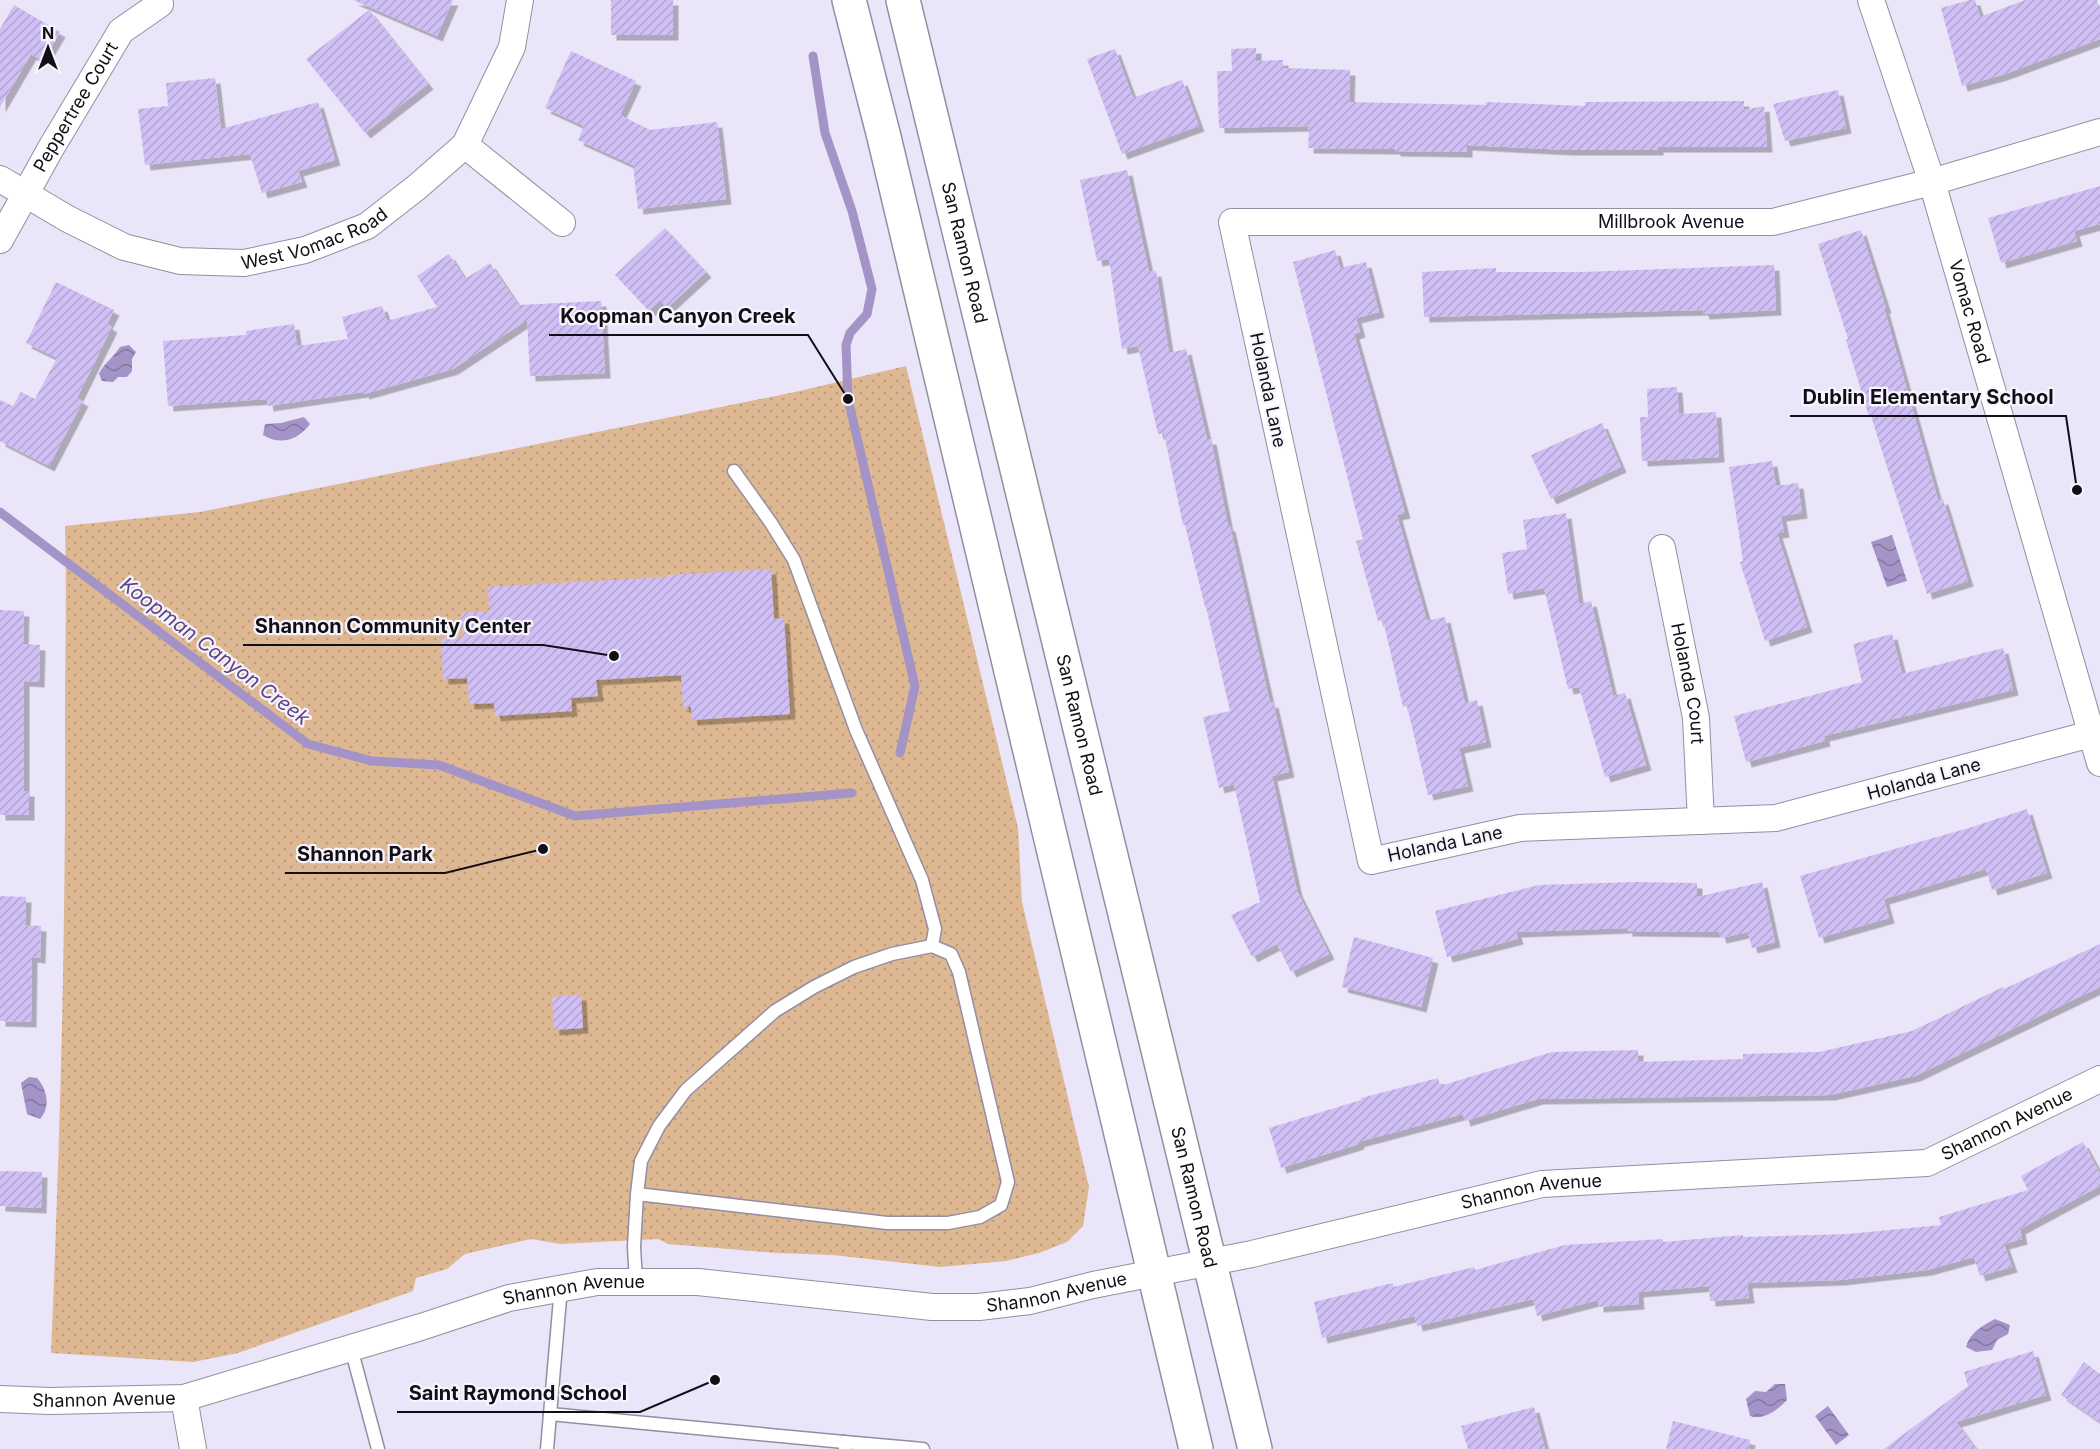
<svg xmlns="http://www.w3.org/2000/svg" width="2100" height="1449" viewBox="0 0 2100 1449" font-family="Inter,sans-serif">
<defs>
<pattern id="park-dots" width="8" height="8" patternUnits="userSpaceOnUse" patternTransform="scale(1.5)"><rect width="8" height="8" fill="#deb892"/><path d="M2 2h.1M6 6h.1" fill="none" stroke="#bd9d7d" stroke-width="1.8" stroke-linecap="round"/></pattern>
<pattern id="water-waves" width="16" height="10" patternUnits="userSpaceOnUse" patternTransform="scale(1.5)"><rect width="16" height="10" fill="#a493c7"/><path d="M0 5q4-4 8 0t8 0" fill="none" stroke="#8476a1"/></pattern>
<pattern id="building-hatch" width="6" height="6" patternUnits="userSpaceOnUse" patternTransform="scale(1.5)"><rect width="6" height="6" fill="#d0bff5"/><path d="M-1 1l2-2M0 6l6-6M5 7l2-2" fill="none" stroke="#b2a3d1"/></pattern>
<filter id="shadow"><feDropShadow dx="5.5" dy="5.5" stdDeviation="0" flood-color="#0004"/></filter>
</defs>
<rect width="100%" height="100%" fill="#ebe5fa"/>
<path fill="url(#park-dots)" d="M 906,366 L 1018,828 L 1022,902 L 1089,1187 L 1083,1226 L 1067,1242 L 1039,1253 L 1006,1261 L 940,1267 L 833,1255 L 776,1253 L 668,1244 L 658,1239 L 560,1244 L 531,1239 L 465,1254 L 447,1269 L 416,1278 L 413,1291 L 238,1353 L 193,1362 L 51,1353 C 60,1141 66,929 65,717 C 65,653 67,590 65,526 L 200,512 L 795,392 Z"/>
<g fill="url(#water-waves)">
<path d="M 129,345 L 136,352 L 132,359 L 132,371 L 127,377 L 118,377 L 113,382 L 102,381 L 99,374 C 103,364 114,357 120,347 Z"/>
<path d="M 304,417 L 310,424 C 298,440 281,446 263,435 L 265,424 L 281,423 Z"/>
<path d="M 1892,535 L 1907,581 L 1887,587 L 1871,542 Z"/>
<path d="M 29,1077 L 37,1078 C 47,1089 51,1107 40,1119 L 27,1114 L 21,1083 Z"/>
<path d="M 1995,1319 L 2010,1325 L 2008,1334 L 1997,1340 L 1992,1350 L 1976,1352 L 1966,1347 C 1970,1332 1982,1326 1995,1319 Z"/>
<path d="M 1775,1384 L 1785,1384 L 1787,1400 C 1777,1410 1764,1421 1750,1416 L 1746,1399 L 1755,1391 L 1766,1392 Z"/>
<path d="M 1828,1406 L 1849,1435 L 1836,1445 L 1815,1416 Z"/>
</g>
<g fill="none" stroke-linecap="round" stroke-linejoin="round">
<g stroke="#a493c7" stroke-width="9">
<path d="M 813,56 L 825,133 L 852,211 L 872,289 L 867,314 L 850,333 L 846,345 L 848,399 L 915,686 L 900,753"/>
<path d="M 0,512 L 308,744 L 372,761 L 439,765 L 575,816 L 852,793"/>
</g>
</g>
<g fill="url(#building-hatch)" filter="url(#shadow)">
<path d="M 353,0 L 453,0 L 437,36 Z"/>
<rect x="611" y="0" width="62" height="35"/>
<path d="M 1970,0 L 1975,0 L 1980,17 L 2025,0 L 2097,0 L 2100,9 L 2100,39 L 2002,75 L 1962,86 L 1941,8 Z"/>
<path d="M 14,5 L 60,32 L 43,61 L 31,54 L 0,107 L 0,29 Z"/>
<path d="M 369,10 L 428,84 L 365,133 L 306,59 Z"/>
<path d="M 1256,48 L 1256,61 L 1283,60 L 1283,68 L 1350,70 L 1349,102 L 1486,105 L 1486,102 L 1585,106 L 1585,102 L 1744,101 L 1744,110 L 1764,106 L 1767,147 L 1658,147 L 1658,150 L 1568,150 L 1467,145 L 1467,152 L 1395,151 L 1395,149 L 1308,148 L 1309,126 L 1219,128 L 1217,71 L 1232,71 L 1231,49 Z"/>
<path d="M 1115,49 L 1133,98 L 1182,80 L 1199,126 L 1122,154 L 1087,59 Z"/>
<path d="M 571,51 L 636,81 L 620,115 L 650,130 L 717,122 L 726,199 L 638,209 L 633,165 L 578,140 L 584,126 L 545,108 Z"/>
<path d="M 215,78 L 221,129 L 318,102 L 335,160 L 298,171 L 302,182 L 262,193 L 250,154 L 145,165 L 138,109 L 168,106 L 166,83 Z"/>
<path d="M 1838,90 L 1846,128 L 1785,141 L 1773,104 Z"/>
<path d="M 1127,170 L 1149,272 L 1156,271 L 1169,353 L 1186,349 L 1207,439 L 1211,439 L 1228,526 L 1230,526 L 1270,703 L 1273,702 L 1289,772 L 1272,776 L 1297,891 L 1329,954 L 1291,972 L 1277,944 L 1252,957 L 1231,915 L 1260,902 L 1234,784 L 1219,788 L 1203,717 L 1230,711 L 1206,607 L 1205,607 L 1185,525 L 1183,525 L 1164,433 L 1158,434 L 1138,346 L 1122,349 L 1109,259 L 1097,261 L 1080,180 Z"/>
<path d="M 2100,186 L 2100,224 L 2074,231 L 2077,241 L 2001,263 L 1988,218 Z"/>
<path d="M 665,228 L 706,272 L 667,308 L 660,300 L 649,311 L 615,275 Z"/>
<path d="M 1861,230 L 1886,308 L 1884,308 L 1938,500 L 1943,499 L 1968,581 L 1927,594 L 1871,416 L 1869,417 L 1846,340 L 1848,339 L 1818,244 Z"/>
<path d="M 1335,250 L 1340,268 L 1366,262 L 1379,312 L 1356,318 L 1360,332 L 1354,334 L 1405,513 L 1397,515 L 1427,621 L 1445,617 L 1465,703 L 1477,700 L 1486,742 L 1459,748 L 1468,786 L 1428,795 L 1407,706 L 1403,707 L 1383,620 L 1378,621 L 1356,541 L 1363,539 L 1293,262 Z"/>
<path d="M 449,254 L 465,279 L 490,263 L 518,305 L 601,301 L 605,373 L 530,376 L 527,320 L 453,369 L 364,394 L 363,392 L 268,406 L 267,399 L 168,406 L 163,341 L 246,335 L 246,331 L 294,324 L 297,346 L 348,339 L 342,317 L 382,306 L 387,321 L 437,307 L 417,276 Z"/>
<path d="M 1774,265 L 1776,310 L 1704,314 L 1703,310 L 1424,317 L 1422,272 L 1496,268 L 1496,272 L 1583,272 Z"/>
<path d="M 56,282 L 114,310 L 107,324 L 112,327 L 77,398 L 83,401 L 49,466 L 0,441 L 0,400 L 13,406 L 21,392 L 35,399 L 57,358 L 26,343 Z"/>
<path d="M 1677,387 L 1679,414 L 1716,412 L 1719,457 L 1642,461 L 1640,417 L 1648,417 L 1647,389 Z"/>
<path d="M 1602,423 L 1621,467 L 1551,499 L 1531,455 Z"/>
<path d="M 1772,461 L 1776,486 L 1798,483 L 1802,513 L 1781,516 L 1784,532 L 1777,533 L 1807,627 L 1765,641 L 1740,562 L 1743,561 L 1729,467 Z"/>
<path d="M 1566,513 L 1579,604 L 1591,601 L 1613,696 L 1625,693 L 1646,765 L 1605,777 L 1579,687 L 1568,689 L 1544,588 L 1508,594 L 1502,553 L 1527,549 L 1523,520 Z"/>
<path d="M 771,569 L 774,619 L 784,618 L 790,714 L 692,720 L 691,707 L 683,707 L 681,675 L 596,680 L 598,696 L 571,698 L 572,711 L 495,716 L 494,703 L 469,704 L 467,678 L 443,679 L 441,638 L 463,637 L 461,613 L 489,611 L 488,587 L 668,577 L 668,575 Z"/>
<path d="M 0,610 L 24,611 L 23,644 L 40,645 L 39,682 L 24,681 L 24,791 L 29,791 L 29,815 L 0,815 Z"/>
<path d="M 1892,634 L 1902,674 L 2003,648 L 2013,690 L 1824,736 L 1825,741 L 1746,762 L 1734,716 L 1862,682 L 1853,644 Z"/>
<path d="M 2027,809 L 2047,873 L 1992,890 L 1986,869 L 1884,899 L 1889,918 L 1819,938 L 1800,876 L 1972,827 Z"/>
<path d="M 1636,882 L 1697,883 L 1697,897 L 1762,882 L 1775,942 L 1752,948 L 1748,932 L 1721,938 L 1719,932 L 1627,931 L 1627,928 L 1516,932 L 1518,939 L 1447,957 L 1435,911 L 1539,885 Z"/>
<path d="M 0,896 L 26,897 L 25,925 L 41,926 L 40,958 L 32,957 L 31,1022 L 0,1021 Z"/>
<path d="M 1354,937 L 1433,958 L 1421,1007 L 1342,987 Z"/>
<path d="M 2100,944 L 2100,987 L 1915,1076 L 1830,1095 L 1538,1099 L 1465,1121 L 1463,1114 L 1358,1142 L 1359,1144 L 1281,1168 L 1269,1128 L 1361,1100 L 1361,1098 L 1438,1078 L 1440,1086 L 1552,1052 L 1638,1050 L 1638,1062 L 1743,1059 L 1743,1054 L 1819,1052 L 1912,1031 L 2003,987 L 2004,989 Z"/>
<path d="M 581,995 L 583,1028 L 554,1030 L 552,997 Z"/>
<path d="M 2083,1142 L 2100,1174 L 2100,1186 L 2020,1229 L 2022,1239 L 2004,1244 L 2012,1267 L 1980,1276 L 1974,1257 L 1927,1270 L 1840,1280 L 1747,1283 L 1749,1298 L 1710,1301 L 1709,1286 L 1638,1292 L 1639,1304 L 1598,1307 L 1598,1300 L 1537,1316 L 1533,1299 L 1417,1326 L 1415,1316 L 1322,1338 L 1314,1302 L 1393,1283 L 1393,1287 L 1474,1267 L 1475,1270 L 1565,1245 L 1663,1239 L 1663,1242 L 1743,1235 L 1743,1237 L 1848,1234 L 1941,1225 L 1939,1217 L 2028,1190 L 2021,1176 Z"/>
<path d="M 0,1171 L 42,1172 L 41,1208 L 0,1206 Z"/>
<path d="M 2033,1351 L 2046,1395 L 1956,1422 L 1976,1449 L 1884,1449 L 1968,1386 L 1964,1372 Z"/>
<path d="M 2084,1362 L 2100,1374 L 2100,1422 L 2061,1395 Z"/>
<path d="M 1534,1407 L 1545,1449 L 1468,1449 L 1461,1426 Z"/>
<path d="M 1673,1421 L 1750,1440 L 1749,1449 L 1666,1449 Z"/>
</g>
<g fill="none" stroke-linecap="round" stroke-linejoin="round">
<g stroke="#948ea1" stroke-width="15">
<g id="service">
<path d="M 734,471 L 771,523 L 794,560 L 856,730 L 922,880 L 935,929 L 932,946"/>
<path d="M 636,1281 L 634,1247 L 637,1194 L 887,1223 L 948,1223 L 980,1217 L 1001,1205 L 1008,1182 L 959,972 L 951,954 L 932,946 L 892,954 L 854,967 L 814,987 L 775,1011 L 686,1090 L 659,1126 L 641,1161 L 637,1194"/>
<path d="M 351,1348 L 378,1449"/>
<path d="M 550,1414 L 844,1442"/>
<path d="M 845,1448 L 844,1442 L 923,1449"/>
<path d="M 547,1449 L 561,1287"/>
</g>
</g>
<g stroke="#948ea1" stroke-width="28">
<g id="minor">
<path id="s1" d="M 1871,0 L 1932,182 L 2100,763"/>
<path d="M 465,145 L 562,223"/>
<path id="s2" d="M 0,179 L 68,219 L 124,247 L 180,261 L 244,263 L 305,250 L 367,226 L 417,187 L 465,145 L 512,47 L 520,0"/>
<path id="s3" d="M 0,240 L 51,148 L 121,31 L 160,4"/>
<path id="s4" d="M 1662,548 L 1696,718 L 1701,821"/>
<path id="s5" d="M 2091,734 L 1776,818 L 1520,828 L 1371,861 L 1232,222 L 1773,222 L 1932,182 L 2100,132"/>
<path d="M 184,1398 L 193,1449"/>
<path id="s6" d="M 0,1399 L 50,1401 L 184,1398 L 421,1327 L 509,1298 L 597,1282 L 698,1282 L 932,1307 L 979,1307 L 1030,1301 L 1093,1285 L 1252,1254 L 1542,1184 L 1927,1163 L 2100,1079"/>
</g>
</g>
<g stroke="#948ea1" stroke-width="36">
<g id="secondary">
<path d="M 849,0 L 884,137 L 1196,1449"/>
<path id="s7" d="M 903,0 L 1255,1449"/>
</g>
</g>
<use href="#service" stroke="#fff" stroke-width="12"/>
<use href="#minor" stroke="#fff" stroke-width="26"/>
<use href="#secondary" stroke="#fff" stroke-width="33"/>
</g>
<g text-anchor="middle" stroke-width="4.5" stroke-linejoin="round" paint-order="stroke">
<g font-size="18" fill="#110f16" stroke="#f7f4fd">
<text dy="6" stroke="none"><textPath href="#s3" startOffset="153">Peppertree Court</textPath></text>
<text dy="6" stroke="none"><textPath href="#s5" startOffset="1828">Millbrook Avenue</textPath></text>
<text dy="6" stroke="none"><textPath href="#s2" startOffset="338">West Vomac Road</textPath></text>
<text dy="6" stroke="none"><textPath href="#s7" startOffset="260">San Ramon Road</textPath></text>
<text dy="6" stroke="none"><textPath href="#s1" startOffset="327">Vomac Road</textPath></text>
<text transform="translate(1268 390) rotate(78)" y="6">Holanda Lane</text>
<text dy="6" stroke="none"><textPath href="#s4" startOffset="138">Holanda Court</textPath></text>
<text dy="6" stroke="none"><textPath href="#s7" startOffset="746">San Ramon Road</textPath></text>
<text transform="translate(1924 779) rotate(-15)" y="6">Holanda Lane</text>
<text transform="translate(1445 844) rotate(-12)" y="6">Holanda Lane</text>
<text dy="6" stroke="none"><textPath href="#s6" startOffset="2048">Shannon Avenue</textPath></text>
<text dy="6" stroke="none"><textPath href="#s6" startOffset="1562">Shannon Avenue</textPath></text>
<text dy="6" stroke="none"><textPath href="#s7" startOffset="1232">San Ramon Road</textPath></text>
<text dy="6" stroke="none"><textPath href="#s6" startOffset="590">Shannon Avenue</textPath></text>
<text dy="6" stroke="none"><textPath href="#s6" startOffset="1076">Shannon Avenue</textPath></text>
<text dy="6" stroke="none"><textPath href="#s6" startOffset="104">Shannon Avenue</textPath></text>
</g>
<g font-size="20" font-style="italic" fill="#5d4486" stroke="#f7f4fd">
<text transform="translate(215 651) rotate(37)" y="7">Koopman Canyon Creek</text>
</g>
</g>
<path fill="none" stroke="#110f16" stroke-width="2" d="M848 399L808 335H549M2077 490L2066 416H1790M614 656L543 645H243M543 849L445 873H285M715 1380L640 1412H397"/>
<g fill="#110f16" stroke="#f7f4fd" stroke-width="2">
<circle cx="848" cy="399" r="6"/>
<circle cx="2077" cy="490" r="6"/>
<circle cx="614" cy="656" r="6"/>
<circle cx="543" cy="849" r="6"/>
<circle cx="715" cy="1380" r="6"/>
</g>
<g font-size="20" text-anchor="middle" font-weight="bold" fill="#110f16" stroke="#f7f4fd" stroke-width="4.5" stroke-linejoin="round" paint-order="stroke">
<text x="678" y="323">Koopman Canyon Creek</text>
<text x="1928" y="404">Dublin Elementary School</text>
<text x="393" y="633">Shannon Community Center</text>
<text x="365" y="861">Shannon Park</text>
<text x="518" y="1400">Saint Raymond School</text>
</g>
<g transform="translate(48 48)" stroke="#f7f4fd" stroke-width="4.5" paint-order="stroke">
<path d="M0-4.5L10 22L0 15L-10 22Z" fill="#110f16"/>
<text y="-9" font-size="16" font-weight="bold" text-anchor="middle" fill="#110f16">N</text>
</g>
</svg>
